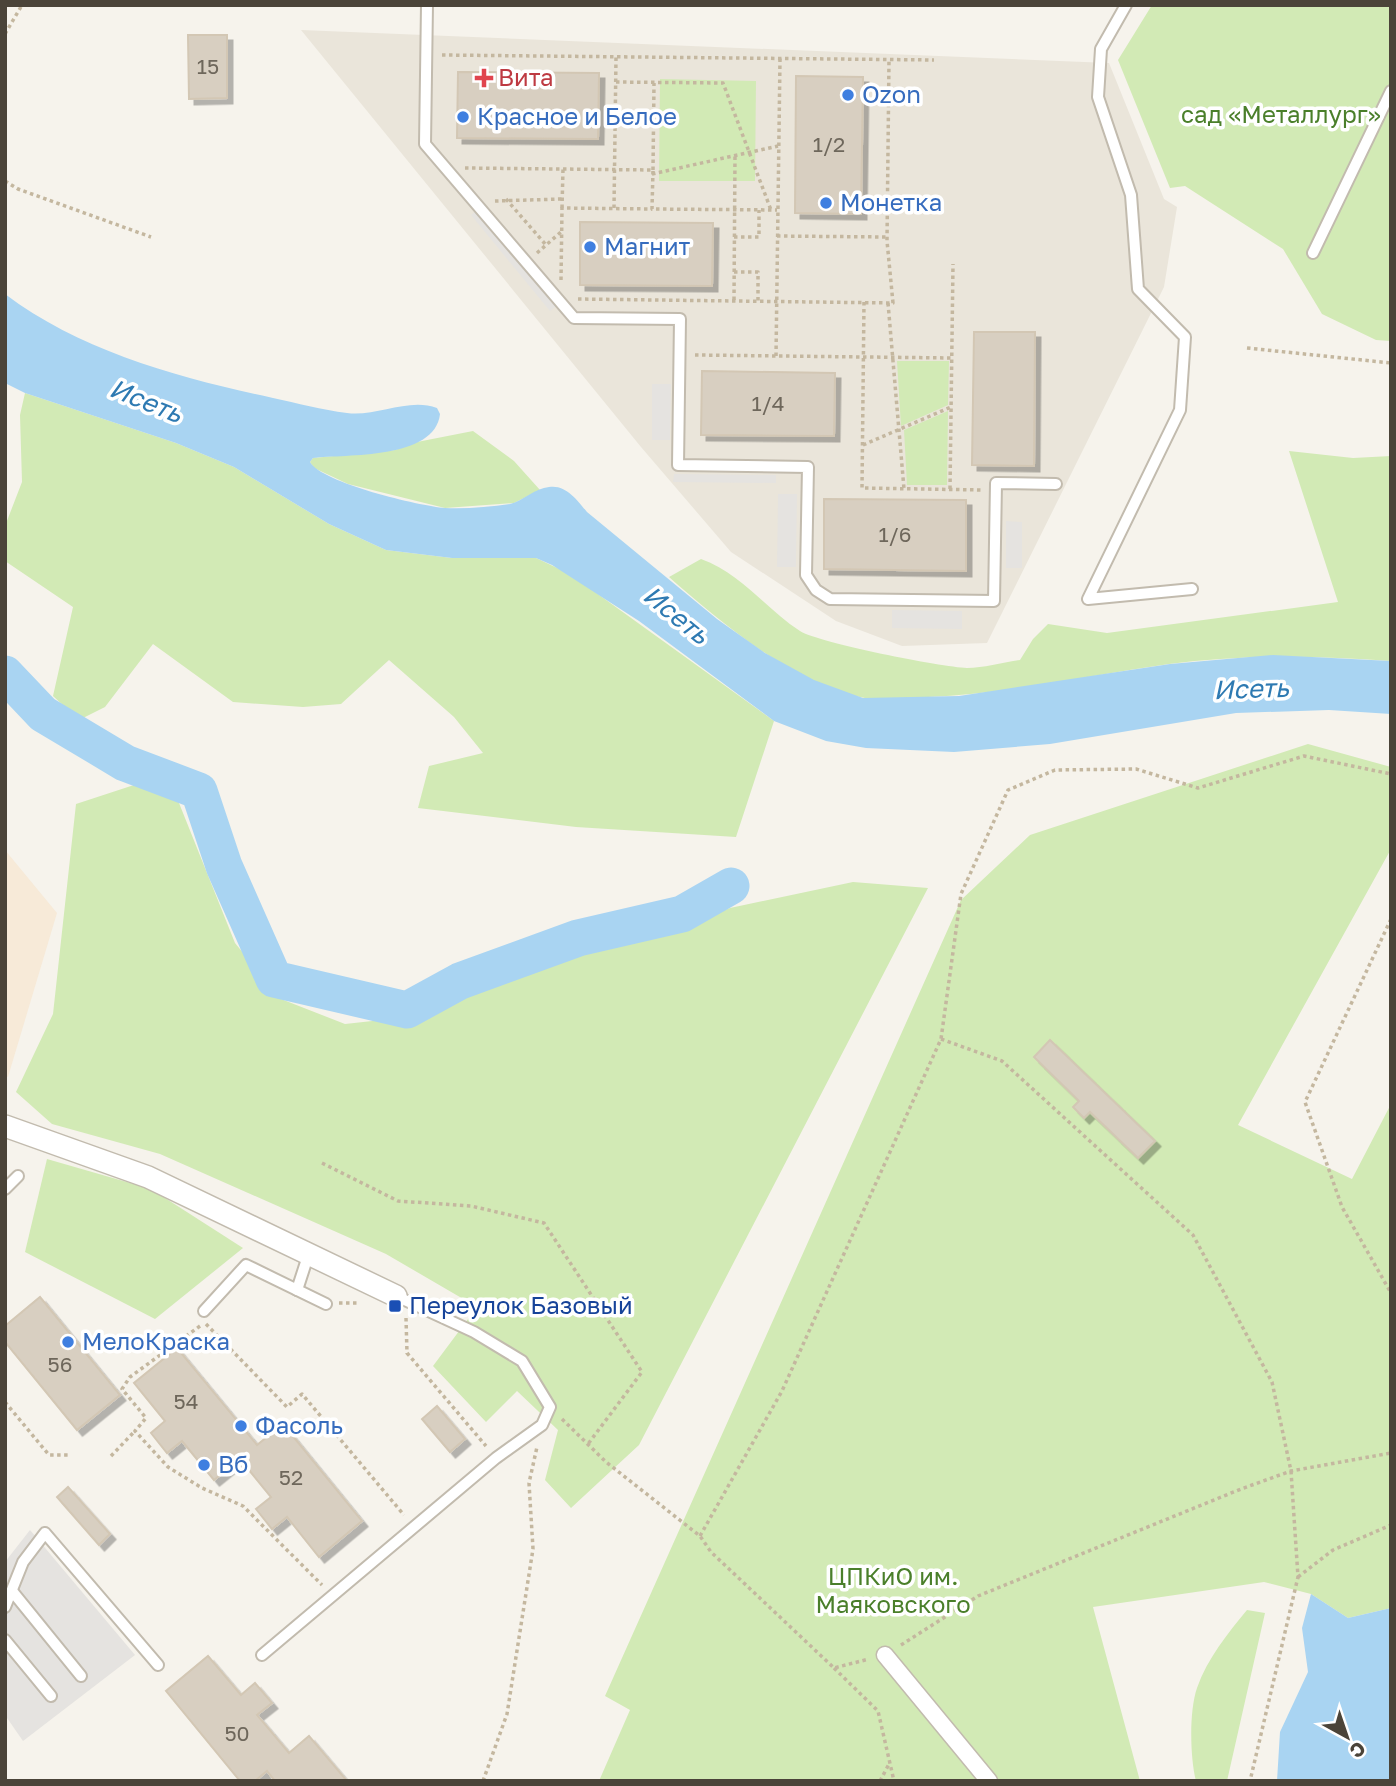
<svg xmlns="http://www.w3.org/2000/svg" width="1396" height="1786" viewBox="0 0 1396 1786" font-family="'Golos Text',sans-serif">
<defs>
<filter id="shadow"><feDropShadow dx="5.5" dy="5.5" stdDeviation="0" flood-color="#0004"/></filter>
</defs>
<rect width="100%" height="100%" fill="#f6f3ec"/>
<path fill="#eae5da" d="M 301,30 L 1109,63 L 1164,199 L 1177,207 L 1164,287 L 987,643 L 902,646 L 836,621 L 731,552 L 641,447 Z"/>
<path fill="#f7ead8" d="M 5,850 L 57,913 L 8,1077 L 5,1075 Z"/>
<g fill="#d2eab5">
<path d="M 1152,5 L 1391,5 L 1391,341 L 1376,340 L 1322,314 L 1283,249 L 1185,186 L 1170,188 L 1118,60 Z"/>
<path d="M 660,79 L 756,81 L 755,181 L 659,181 Z"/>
<path d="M 897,361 L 949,361 L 948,405 L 901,426 Z"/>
<path d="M 25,393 L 176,443 L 234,467 L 329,524 L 386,550 L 452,558 L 536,558 L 570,574 L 774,721 L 736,837 L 576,827 L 418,808 L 429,766 L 483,753 L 454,717 L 389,660 L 341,704 L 303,707 L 233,702 L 153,644 L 105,707 L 79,720 L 53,696 L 73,607 L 5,561 L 5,526 L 22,482 L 20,415 Z"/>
<path d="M 948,411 L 947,485 L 907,485 L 904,430 Z"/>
<path d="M 473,431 L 514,461 L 540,490 L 514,503 L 445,508 L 348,484 L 314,468 L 310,462 L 313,458 L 395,450 L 417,442 Z"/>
<path d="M 1289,451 L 1353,458 L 1391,456 L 1391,661 C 1317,656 1243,654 1169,664 C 1089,675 1009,694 928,697 C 908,698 885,701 865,698 C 798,688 718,620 669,577 L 701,559 C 742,574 765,608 800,631 C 819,643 942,667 967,668 C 984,668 1003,662 1020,660 L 1033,639 L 1048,624 L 1107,633 L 1338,602 Z"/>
<path d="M 1308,744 L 1391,767 L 1391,849 L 1238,1125 L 1352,1179 L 1391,1104 L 1391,1608 L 1348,1618 L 1311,1594 L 1264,1582 L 1093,1607 L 1140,1781 L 599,1781 L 630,1710 L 605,1696 L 961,900 L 1030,835 Z"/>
<path d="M 134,785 L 177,798 L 235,943 L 281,999 L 345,1024 L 436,1014 L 494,962 L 592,943 L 650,939 L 730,908 L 853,882 L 928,888 L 639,1445 L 571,1508 L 545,1480 L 558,1430 L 517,1391 L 486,1422 L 433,1366 L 477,1307 L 386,1254 L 160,1154 L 52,1124 L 16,1092 L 53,1014 L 76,804 Z"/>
<path d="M 47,1159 L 151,1189 L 243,1248 L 155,1319 L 25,1252 Z"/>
<path d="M 1247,1610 L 1265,1613 L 1227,1781 L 1196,1781 C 1190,1758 1189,1711 1197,1688 C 1207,1659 1228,1633 1247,1610 Z"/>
</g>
<g fill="#e5e3e0">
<path d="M 480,208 L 559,304 L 550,311 L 471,215 Z"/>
<path d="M 652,384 L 671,384 L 670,440 L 652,440 Z"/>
<path d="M 674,474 L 776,475 L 776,483 L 673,482 Z"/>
<path d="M 778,494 L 797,494 L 796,567 L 777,567 Z"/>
<path d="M 1006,521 L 1022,522 L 1022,568 L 1006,568 Z"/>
<path d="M 892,610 L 962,611 L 962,629 L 892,628 Z"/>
<path d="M 30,1530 L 135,1655 L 23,1741 L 5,1715 L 5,1562 Z"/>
</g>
<g fill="#a9d4f2">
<path d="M 5,294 C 82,352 180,378 273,398 C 297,403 322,410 347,413 C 376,417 409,397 437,408 L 440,414 C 435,460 346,454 313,458 L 310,462 C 322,483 420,506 445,508 C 466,509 489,507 510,504 C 523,501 535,488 549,487 C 566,484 578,501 587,512 L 717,619 L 765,653 L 814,680 L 863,698 L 959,696 L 1170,664 L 1273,655 L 1391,661 L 1391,714 L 1329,710 L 1236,713 L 1050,744 L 954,752 L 866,748 L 826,741 L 774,721 L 639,621 L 552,565 L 536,558 L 452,558 L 386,550 L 329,524 L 234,467 L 176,443 L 25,393 L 5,383 Z"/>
<path d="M 1311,1594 L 1348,1618 L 1391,1608 L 1391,1781 L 1277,1781 L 1280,1732 L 1308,1672 L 1302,1628 Z"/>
</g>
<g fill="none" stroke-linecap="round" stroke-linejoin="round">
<path stroke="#a9d4f2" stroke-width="37" d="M 5,674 L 43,714 L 125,763 L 199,791 L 224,866 L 274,979 L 407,1010 L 460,981 L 578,938 L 682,914 L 731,886"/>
</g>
<g fill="#d8cfc1" stroke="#d3c7b4" stroke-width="2" filter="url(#shadow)">
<path d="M 188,35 L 227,35 L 227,98 L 189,99 Z"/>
<path d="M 458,72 L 599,73 L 598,139 L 457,138 Z"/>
<path d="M 796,76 L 863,77 L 861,214 L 795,213 Z"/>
<path d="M 580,222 L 713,223 L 712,286 L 580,285 Z"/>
<path d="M 974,332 L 1035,332 L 1034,466 L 972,465 Z"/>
<path d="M 702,371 L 835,373 L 834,436 L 701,435 Z"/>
<path d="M 824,499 L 966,500 L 966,571 L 824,569 Z"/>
<path d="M 1050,1040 L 1155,1141 L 1138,1158 L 1090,1112 L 1084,1118 L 1073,1107 L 1079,1101 L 1034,1057 Z"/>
<path d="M 40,1297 L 120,1395 L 77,1430 L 5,1342 L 5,1326 Z"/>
<path d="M 177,1348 L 257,1445 L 283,1424 L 362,1521 L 319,1557 L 287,1517 L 272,1529 L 256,1509 L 271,1497 L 240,1459 L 214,1480 L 182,1441 L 167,1453 L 151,1433 L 165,1421 L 134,1383 Z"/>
<path d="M 437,1406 L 465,1439 L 450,1452 L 422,1419 Z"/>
<path d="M 68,1487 L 110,1534 L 99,1545 L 57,1497 Z"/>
<path d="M 208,1656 L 241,1695 L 255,1683 L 272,1703 L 257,1715 L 289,1753 L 309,1736 L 347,1781 L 275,1781 L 267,1771 L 255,1781 L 240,1781 L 166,1691 Z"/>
</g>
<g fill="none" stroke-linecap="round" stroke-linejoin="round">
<g stroke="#c2bbae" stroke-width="14">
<g id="service">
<path d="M 427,5 L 425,144 L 574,318 L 680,319 L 678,465 L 808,467 L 806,575 L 816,590 L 830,599 L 994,601 L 996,483 L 1056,484"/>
<path d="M 1126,5 L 1101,49 L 1098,97 L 1131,195 L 1138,289 L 1185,337 L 1180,410 L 1088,599 L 1192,589"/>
<path d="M 1313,253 L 1391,91"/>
<path d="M 5,1189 L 18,1176"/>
<path d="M 297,1290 L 308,1256"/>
<path d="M 204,1311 L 246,1265 L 326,1304"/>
<path d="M 12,1591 L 81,1676"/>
<path d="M 5,1607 L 23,1562 L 45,1533 L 158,1665"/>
<path d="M 5,1640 L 51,1696"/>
<path d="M 262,1655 L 496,1458 L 542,1425 L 550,1407 L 522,1361 L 474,1332 L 396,1296"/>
</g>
</g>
<g stroke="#c2bbae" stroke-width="19">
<path id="pedestrian" d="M 885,1655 L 989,1781"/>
</g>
<g stroke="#c2bbae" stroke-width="24">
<path id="minor" d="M 5,1126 L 148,1177 L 396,1296"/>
</g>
<g stroke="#c4b79f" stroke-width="3.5" stroke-dasharray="3.5 3.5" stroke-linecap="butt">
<path d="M 5,34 L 22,5"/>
<path d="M 442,55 L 934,60"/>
<path d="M 616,82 L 723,83 L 771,210"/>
<path d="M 465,168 L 653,170 L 652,209 L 777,210"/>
<path d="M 653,170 L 654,83"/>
<path d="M 652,174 L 778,146"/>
<path d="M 5,181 L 18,189 L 151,237"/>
<path d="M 506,199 L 546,245"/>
<path d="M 495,201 L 562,199"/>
<path d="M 562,208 L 563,169"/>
<path d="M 614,208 L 616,57"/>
<path d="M 777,236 L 887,237"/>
<path d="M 734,237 L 759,237 L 759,210"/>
<path d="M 537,253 L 562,231"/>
<path d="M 734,272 L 758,272 L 758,301"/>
<path d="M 561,280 L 562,208 L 652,209"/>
<path d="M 578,299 L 893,303 L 887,241 L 889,60"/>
<path d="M 734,300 L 735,155"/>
<path d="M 864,302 L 862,488 L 983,490"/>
<path d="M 888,303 L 904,489"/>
<path d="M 1247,348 L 1391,363"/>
<path d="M 695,355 L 952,358"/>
<path d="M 776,356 L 780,58"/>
<path d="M 863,445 L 951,407"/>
<path d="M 950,489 L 953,264"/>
<path d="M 1391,919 L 1305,1102 L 1342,1207 L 1391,1293"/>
<path d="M 941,1039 L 1002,1061 L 1193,1235 L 1272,1382 L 1291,1471 L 1298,1577 L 1250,1781"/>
<path d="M 322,1163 L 398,1201 L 471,1206 L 544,1223 L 642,1372 L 588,1444"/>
<path d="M 339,1303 L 359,1303"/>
<path d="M 406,1318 L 407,1353 L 486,1446"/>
<path d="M 206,1324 L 287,1407 L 302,1394 L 404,1515"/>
<path d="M 200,1326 L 130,1377 L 122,1389 L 146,1418 L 135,1431 L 168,1467 L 202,1488 L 243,1506 L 322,1585"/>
<path d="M 5,1402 L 49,1455 L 68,1455"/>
<path d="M 562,1419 L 606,1462 L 700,1536 L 711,1552 L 834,1668 L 869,1659"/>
<path d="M 111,1456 L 135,1431"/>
<path d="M 700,1536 L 782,1391 L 941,1039 L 961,894 L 1008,790 L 1055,770 L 1136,769 L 1198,788 L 1304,756 L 1391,774"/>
<path d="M 1298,1577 L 1333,1550 L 1391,1525"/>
<path d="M 901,1645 L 978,1596 L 1241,1489 L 1291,1471 L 1391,1453"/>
<path d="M 834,1668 L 878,1711 L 894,1781"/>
<path d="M 483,1781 L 507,1714 L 533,1549 L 529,1483 L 537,1447"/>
<path d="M 880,1781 L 889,1764"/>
</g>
<use href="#service" stroke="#fff" stroke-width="10"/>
<use href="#pedestrian" stroke="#fff" stroke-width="16"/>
<use href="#minor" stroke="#fff" stroke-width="21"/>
</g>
<path fill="#e0444e" stroke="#fff" stroke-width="2.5" d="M480.5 67.5h7v7h7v7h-7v7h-7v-7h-7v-7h7z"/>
<g fill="#3f7fe0" stroke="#fff" stroke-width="2.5">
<circle cx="848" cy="95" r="7"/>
<circle cx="463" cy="117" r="7"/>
<circle cx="826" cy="203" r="7"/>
<circle cx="590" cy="247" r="7"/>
<circle cx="68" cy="1342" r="7"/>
<circle cx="241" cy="1426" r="7"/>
<circle cx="204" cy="1465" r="7"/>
</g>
<rect fill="#1a4fb4" stroke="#fff" stroke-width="2.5" x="388" y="1299" width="14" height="14" rx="3.5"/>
<g text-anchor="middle" stroke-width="7" stroke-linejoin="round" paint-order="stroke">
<g font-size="21" fill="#6e675b">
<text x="208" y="74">15</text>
<text x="829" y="152">1/2</text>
<text x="768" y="411">1/4</text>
<text x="895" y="542">1/6</text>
<text x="60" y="1372">56</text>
<text x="186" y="1409">54</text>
<text x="291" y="1485">52</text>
<text x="237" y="1741">50</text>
</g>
<g font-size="24" fill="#be3a42" stroke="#fff" text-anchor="start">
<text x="498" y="86">Вита</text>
</g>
<g font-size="24" fill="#366cbe" stroke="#fff" text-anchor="start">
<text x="862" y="103">Ozon</text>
<text x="477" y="125">Красное и Белое</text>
<text x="840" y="211">Монетка</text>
<text x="604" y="255">Магнит</text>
<text x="82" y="1350">МелоКраска</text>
<text x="255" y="1434">Фасоль</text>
<text x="218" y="1473">Вб</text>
</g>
<g font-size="24" fill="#4a7f2a" stroke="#fff">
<text x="1281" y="123">сад «Металлург»</text>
<text x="893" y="1585">ЦПКиО им.<tspan x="893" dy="28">Маяковского</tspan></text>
</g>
<g font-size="24" fill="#164399" stroke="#fff" text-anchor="start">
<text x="409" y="1314">Переулок Базовый</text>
</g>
<g font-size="26" font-style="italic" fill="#2e7ab2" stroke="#fff">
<text transform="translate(146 401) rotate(22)" y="9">Исеть</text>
<text transform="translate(676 615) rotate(39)" y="9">Исеть</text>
<text transform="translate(1251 689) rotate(-2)" y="9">Исеть</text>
</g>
</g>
<rect width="1396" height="1786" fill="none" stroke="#4b4439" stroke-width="14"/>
<g transform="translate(1347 1737) rotate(140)" stroke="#ffffff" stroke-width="5" paint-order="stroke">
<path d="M0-5L12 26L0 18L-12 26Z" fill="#4b4439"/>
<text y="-10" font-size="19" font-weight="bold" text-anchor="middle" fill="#4b4439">С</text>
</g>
</svg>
